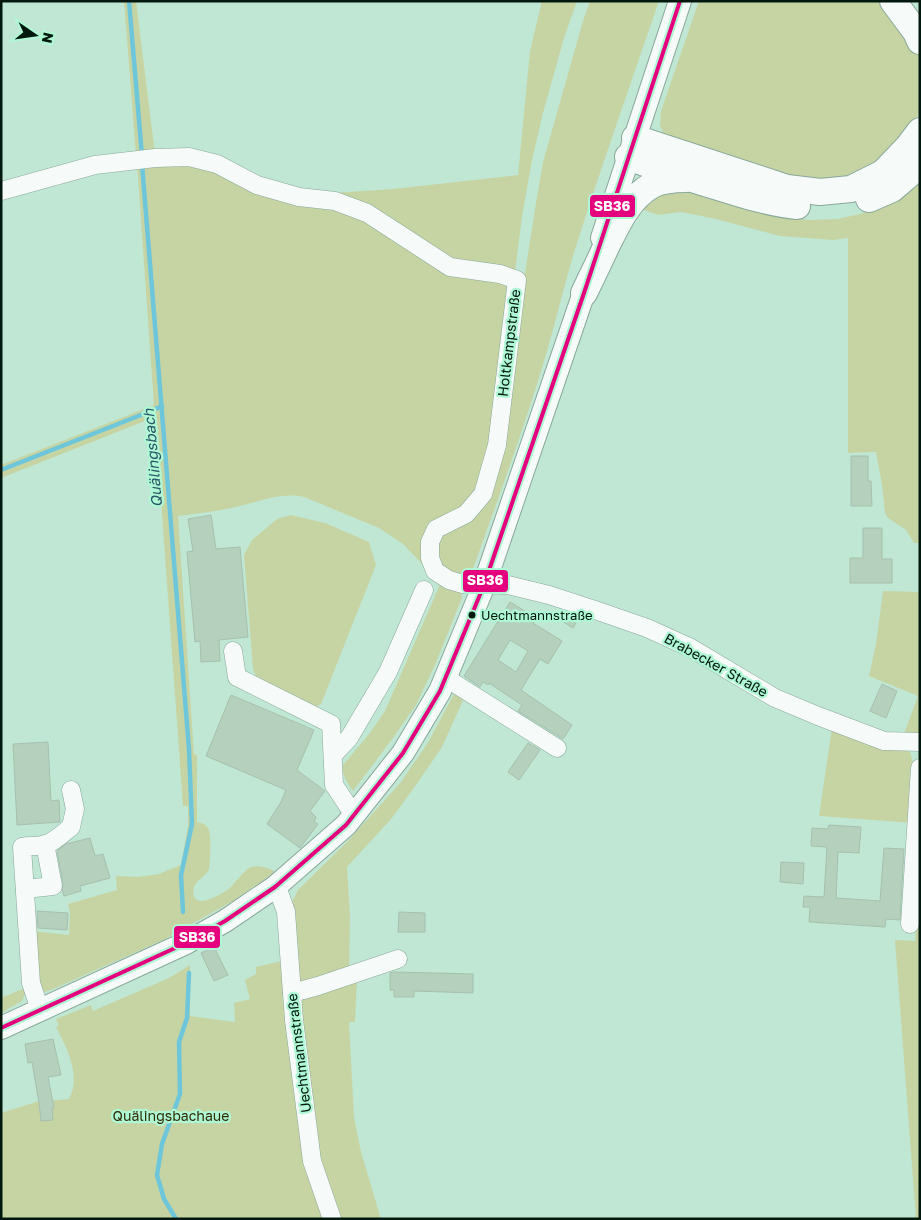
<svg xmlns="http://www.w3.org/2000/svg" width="921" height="1220" viewBox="0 0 921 1220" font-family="'Golos Text',sans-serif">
<rect width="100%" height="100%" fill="#c0e7d4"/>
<g fill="#c6d4a4">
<path d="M 124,1 L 136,1 L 155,154 L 136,155 Z"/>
<path d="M 542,1 L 577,1 L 564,38 L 543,113 L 532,160 L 522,217 L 494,438 L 476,497 L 452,514 L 425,563 L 423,565 L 403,544 L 379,528 L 304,497 C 282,492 261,501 240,506 C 220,511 199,513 178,516 L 194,754 L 197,755 L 197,822 C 201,823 206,824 208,828 C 212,834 210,860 209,869 C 206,876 197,880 194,887 C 193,891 193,895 195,898 C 201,907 223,893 230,888 C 236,882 242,873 249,868 C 256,864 269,867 275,872 L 233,901 L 163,940 L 51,990 L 44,992 L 41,992 L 32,931 L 69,935 L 70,912 L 68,904 L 117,890 L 116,876 L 138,877 L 159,874 L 181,865 L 188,825 L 188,806 L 183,806 L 155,417 L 1,478 L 1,465 L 154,405 L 137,164 L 192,162 L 245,183 L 333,193 L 393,189 L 518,175 L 530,51 Z"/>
<path d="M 590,1 L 659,1 C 630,86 600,170 573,256 C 563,290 555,324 545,358 C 524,429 498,499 473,569 C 464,581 457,578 446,570 C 444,569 441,568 440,565 C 436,559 436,549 438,543 C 442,532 461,527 470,520 C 479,514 485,506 490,497 L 536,203 L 543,162 L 583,21 Z"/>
<path d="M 699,1 L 884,1 L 915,40 L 920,58 L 920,109 L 914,126 L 864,177 L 821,187 L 664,135 L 660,125 L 661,111 Z"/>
<path d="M 920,178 L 920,543 L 914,543 L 906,530 L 888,518 L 885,513 L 882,485 L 876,452 L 848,453 L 848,238 L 833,240 L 780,236 L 716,219 L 681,212 L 658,215 L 638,208 L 655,193 L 687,191 L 777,216 L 808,220 L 838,219 L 860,214 L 894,199 Z"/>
<path d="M 291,515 L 325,523 L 369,542 L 376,565 L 321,704 L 313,709 L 258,683 L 253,669 L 244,555 L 252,540 L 277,519 Z"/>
<path d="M 441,582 L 461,592 L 462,598 L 435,665 L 416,705 L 393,738 L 353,791 C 348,783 341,775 343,765 L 370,733 L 385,711 Z"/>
<path d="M 883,591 L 920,592 L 920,736 L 902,739 L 918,696 L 869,676 L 876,644 Z"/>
<path d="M 456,690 L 465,696 L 442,747 L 416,785 L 392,818 L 347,867 L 350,915 L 349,980 L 357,978 L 355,1022 L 349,1022 L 354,1117 L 361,1152 L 381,1219 L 338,1219 L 317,1161 L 291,920 L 292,902 L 298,890 L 348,841 L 401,782 L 429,741 Z"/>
<path d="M 832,728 L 906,750 L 910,752 L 915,769 L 913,823 L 819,816 Z"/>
<path d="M 920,881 L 920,1219 L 916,1219 L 895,940 L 915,941 Z"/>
<path d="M 286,960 L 326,1219 L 1,1219 L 1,1113 L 36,1102 L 69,1099 C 70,1096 72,1092 73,1088 C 77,1066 65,1045 56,1027 L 59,1025 L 56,1019 L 91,1005 L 93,1011 L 169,978 L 190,965 L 190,1016 L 235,1022 L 234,1003 L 250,999 L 245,980 L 256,974 L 256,967 Z"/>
<path d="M 25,988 L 25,994 L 22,1001 L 1,1013 L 1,998 Z"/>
</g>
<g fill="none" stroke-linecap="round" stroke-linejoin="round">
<g stroke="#6dc6da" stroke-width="4.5">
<path d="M 129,1 L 142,156"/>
<path d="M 142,164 L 189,749 L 192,824 L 181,875 L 183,912"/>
<path d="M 1,470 L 151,411 L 162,406"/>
<path d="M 176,1219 L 164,1199 L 157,1175 L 162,1144 L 180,1094 L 179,1042 L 187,1018 L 189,973"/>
</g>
</g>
<g fill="#b5d0bd" stroke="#a6c0ae" fill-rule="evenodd">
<path d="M 851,456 L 868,456 L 868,481 L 871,481 L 872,506 L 851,506 Z"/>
<path d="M 211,515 L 216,549 L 240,547 L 248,637 L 219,640 L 220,661 L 201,662 L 200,641 L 195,642 L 187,552 L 193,551 L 188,519 Z"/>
<path d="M 863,528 L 882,528 L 882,559 L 892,559 L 892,583 L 850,583 L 850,558 L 863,558 Z"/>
<path d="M 510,602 L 536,618 L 533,623 L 562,641 L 548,664 L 540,659 L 521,690 L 572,725 L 563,739 L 518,711 L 522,705 L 489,683 L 488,685 L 483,682 L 480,687 L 464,676 ZM 510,640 L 528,651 L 516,672 L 498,660 Z"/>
<path d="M 568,612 L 579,617 L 573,628 L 562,621 Z"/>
<path d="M 882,684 L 897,691 L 886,718 L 870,711 Z"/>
<path d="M 231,695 L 314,730 L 297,770 L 325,791 L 310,811 L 316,817 L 314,822 L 318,824 L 300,848 L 267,824 L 281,802 L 286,790 L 206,756 Z"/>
<path d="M 48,742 L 51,801 L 59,800 L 60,822 L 17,825 L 13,744 Z"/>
<path d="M 528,743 L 540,750 L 519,780 L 508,772 Z"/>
<path d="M 829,825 L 861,827 L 859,853 L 838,852 L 836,898 L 880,901 L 884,848 L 904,849 L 900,920 L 886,919 L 885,927 L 809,922 L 810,907 L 803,907 L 804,896 L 824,897 L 827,847 L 811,846 L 812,828 L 828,829 Z"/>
<path d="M 90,838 L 95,856 L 103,854 L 110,878 L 80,886 L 81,891 L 64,896 L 62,890 L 63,884 L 57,851 L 66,844 Z"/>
<path d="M 781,862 L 804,863 L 803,884 L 780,882 Z"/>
<path d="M 37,911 L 68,913 L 67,930 L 38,928 Z"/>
<path d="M 399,912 L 425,913 L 425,932 L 398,932 Z"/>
<path d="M 214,947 L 228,975 L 214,981 L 201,953 Z"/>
<path d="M 394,972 L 473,974 L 473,993 L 414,991 L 414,997 L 394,997 L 394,990 L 390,990 L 390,973 Z"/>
<path d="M 53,1039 L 61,1075 L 48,1077 L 54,1108 L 52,1108 L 53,1120 L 41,1121 L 39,1103 L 32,1062 L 28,1063 L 25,1044 Z"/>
</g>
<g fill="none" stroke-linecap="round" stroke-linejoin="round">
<g stroke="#88a89a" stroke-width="19">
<g id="minor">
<path d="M 1,191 L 95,165 L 155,158 L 189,157 L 217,164 L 257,185 L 299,197 L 335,201 L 367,213 L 450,267 L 500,274 L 517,280 L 497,445 L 483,494 L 466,514 L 436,529 L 430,542 L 430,558 L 435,571 L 449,580 L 463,584 L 508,585 L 549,595 L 595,610 L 647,628 L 691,648 L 775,698 L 818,716 L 884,741 L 920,742"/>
<path d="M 233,651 L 237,677 L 331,724 L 334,785 L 354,815"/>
<path d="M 446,678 L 557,748"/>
<path d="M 333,755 L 349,738 L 388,672 L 424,590"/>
<path d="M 275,887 L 280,895 L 286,912 L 294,1020 L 312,1161 L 332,1219"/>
<path d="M 25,889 L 53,886 L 45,844"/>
<path d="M 910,924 L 920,768"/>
<path d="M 292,993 L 318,986 L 398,959"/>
<path d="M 40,1010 L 31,983 L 22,847 C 29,845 36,847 43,845 C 54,843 63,833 71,827 L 75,809 L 71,790"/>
</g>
</g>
<g stroke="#88a89a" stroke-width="24">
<g id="major">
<path d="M 602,238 L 680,1"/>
<path d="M 1,1028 L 186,943 L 225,921 L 275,887 L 346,825 L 403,753 L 440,691 L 484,585 L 589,278"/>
</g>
</g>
<g stroke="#88a89a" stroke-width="28">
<g id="highway">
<path d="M 893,1 L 916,32 L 920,41"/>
<path d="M 635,138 L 787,188 L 820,192 L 851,189 L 883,173 L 908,147 L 920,131"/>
<path d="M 628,157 C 661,169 694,180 728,190 C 750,197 773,204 797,206"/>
<path d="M 869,199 L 892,189 L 920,165"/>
<path d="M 584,293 C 592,277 599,262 606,247 C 618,223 628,199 652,185 C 662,180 675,179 686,179"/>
</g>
</g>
<use href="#minor" stroke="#f6fbf9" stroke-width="18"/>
<use href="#major" stroke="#f6fbf9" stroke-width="22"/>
<use href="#highway" stroke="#f6fbf9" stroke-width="26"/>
<g stroke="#aff8d5" stroke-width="8">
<path id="bus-1" d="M 1,1028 L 186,943 L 225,921 L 275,887 L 346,825 L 403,753 L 440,691 L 484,585 L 584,293 L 680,1"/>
</g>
<use href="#bus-1" stroke="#e5007d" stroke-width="4"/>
</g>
<circle fill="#00180d" stroke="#aff8d5" stroke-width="2" cx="472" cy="615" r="4.5"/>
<g text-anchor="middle" stroke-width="4.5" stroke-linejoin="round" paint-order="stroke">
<g font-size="13" fill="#00180d" stroke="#aff8d5" text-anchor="start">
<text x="481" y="620">Uechtmannstraße</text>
</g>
<g font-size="14" fill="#00180d" stroke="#aff8d5">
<text transform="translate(509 343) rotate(-83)" y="5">Holtkampstraße</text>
<text transform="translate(716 665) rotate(29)" y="5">Brabecker Straße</text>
<text transform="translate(299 1053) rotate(-97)" y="5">Uechtmannstraße</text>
</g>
<g font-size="14" fill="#302c04" stroke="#aff8d5">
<text x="171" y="1121">Quälingsbachaue</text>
</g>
<g font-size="15" font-style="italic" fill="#2a5868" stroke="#aff8d5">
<text transform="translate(153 458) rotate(-95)" y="5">Quälingsbach</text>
</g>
</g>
<g stroke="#aff8d5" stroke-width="2">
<rect x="589" y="194" width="47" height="24" rx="5" fill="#e5007d"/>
<rect x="462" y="569" width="47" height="24" rx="5" fill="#e5007d"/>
<rect x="173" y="925" width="48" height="24" rx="5" fill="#e5007d"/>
</g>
<g font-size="14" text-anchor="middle" font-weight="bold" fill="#fff">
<text x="612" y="211">SB36</text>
<text x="485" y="585">SB36</text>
<text x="197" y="942">SB36</text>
</g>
<rect width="921" height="1220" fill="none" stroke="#00180d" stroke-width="5"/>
<g transform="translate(35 35) rotate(103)" stroke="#aff8d5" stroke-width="4" paint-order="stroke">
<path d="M0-4L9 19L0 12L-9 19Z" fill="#00180d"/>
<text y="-8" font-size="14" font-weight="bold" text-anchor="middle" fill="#00180d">N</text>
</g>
</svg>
